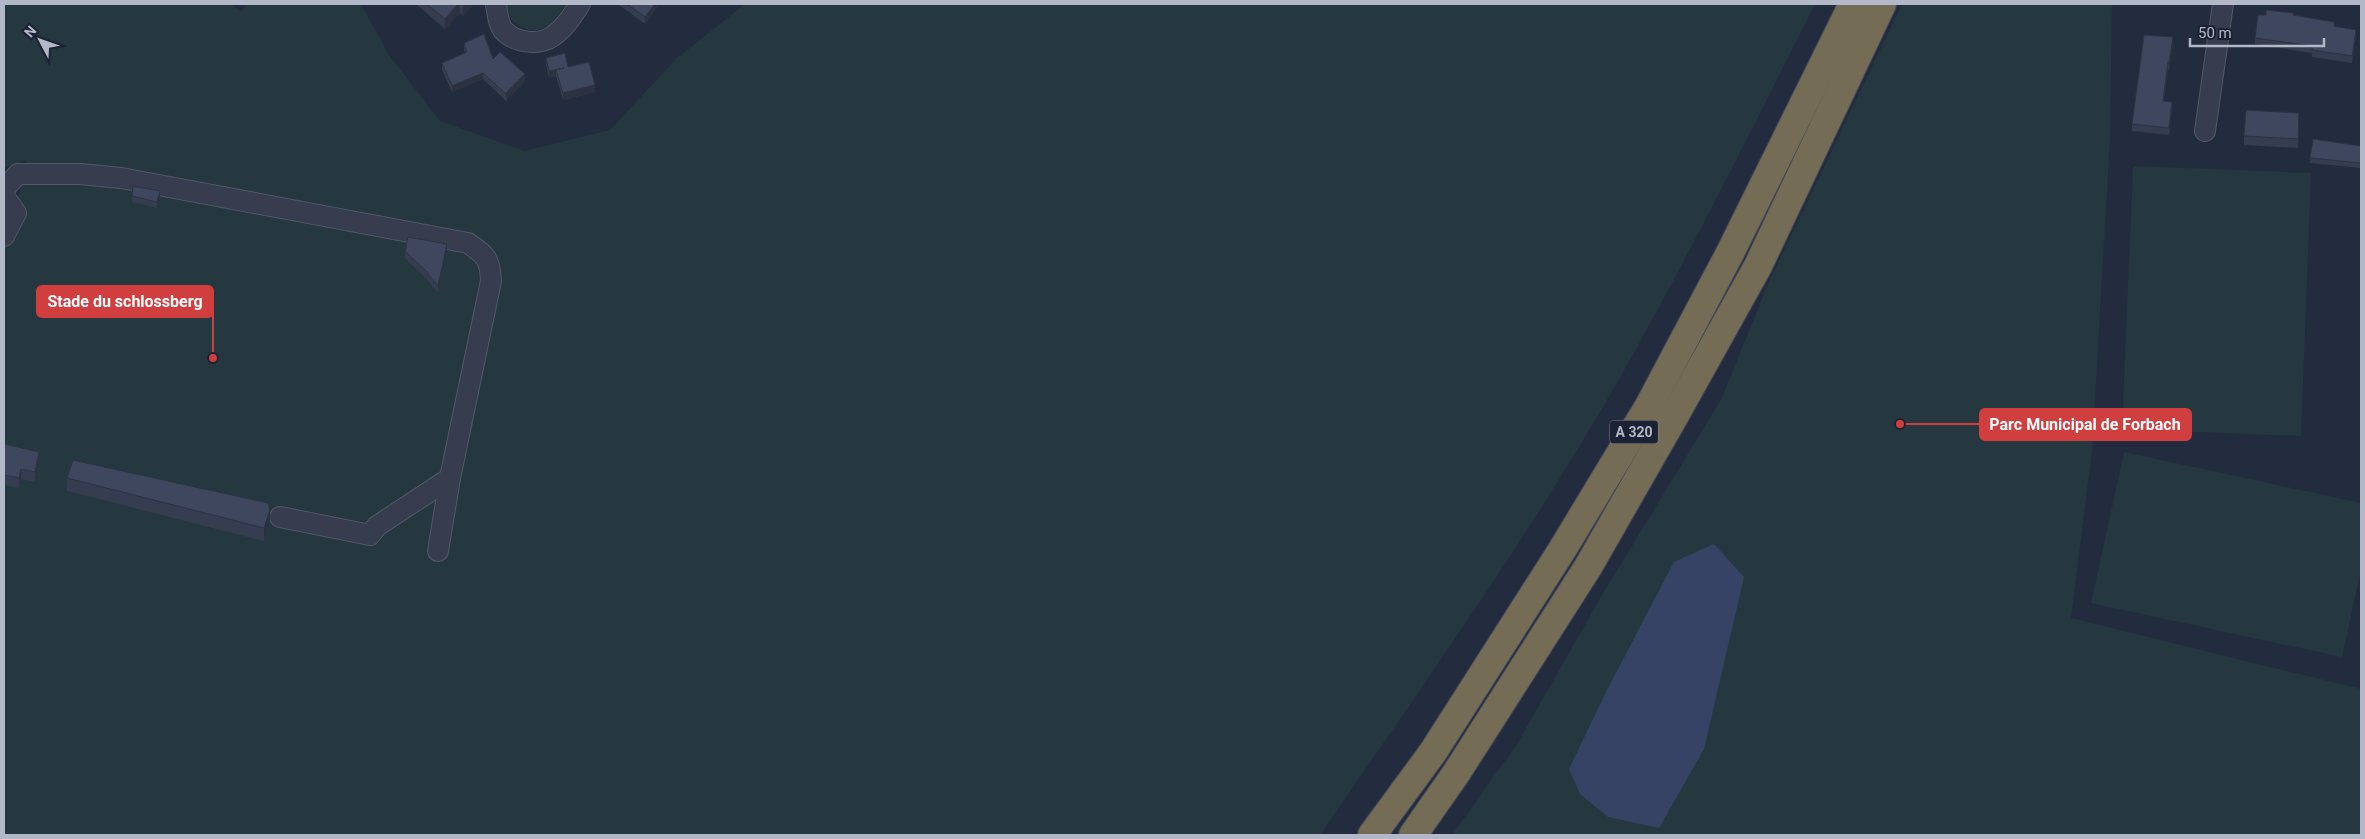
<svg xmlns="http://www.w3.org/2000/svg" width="2365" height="839" viewBox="0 0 2365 839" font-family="Roboto,sans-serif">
<rect width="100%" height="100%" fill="#232b3e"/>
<g fill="#25383f">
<path d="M 4,4 L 231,4 L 241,12 L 247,4 L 361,4 L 389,55 L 440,121 L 525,151 L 610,130 L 677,58 L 745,4 L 1815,4 C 1750,133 1686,262 1614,388 C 1525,542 1421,688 1320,835 L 4,835 L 4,246 L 23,181 L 27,160 L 4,168 Z"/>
<path d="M 505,4 L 566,4 C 559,16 547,33 530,30 C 524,29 517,24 512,21 Z"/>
<path d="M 1902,4 L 2112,4 L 2110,138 L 2092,451 L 2071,618 L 2361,689 L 2361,835 L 1452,835 L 1517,744 L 1602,595 L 1722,398 L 1768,284 Z"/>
<path d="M 2133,166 L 2311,173 L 2301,436 L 2122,429 Z"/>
<path d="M 2124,452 L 2361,503 L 2361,570 L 2342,657 L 2091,603 Z"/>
</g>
<path fill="#364365" d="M 1714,544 L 1744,577 L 1704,749 L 1659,828 L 1608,817 L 1580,794 L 1569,769 L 1606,692 L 1674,562 Z"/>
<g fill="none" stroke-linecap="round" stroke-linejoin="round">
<g stroke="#525869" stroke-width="22">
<g id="minor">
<path d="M 496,4 C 497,12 498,23 503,30 C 515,43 539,46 553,36 C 565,28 572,16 580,4"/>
<path d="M 2205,131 L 2223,4"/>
<path d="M 4,189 L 18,174 L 80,174 L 121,178 L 468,243 C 486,255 490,259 491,281 L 450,478 L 438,551"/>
<path d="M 4,196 L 16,213 L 4,236"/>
<path d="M 280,517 L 370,535 L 377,526 L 450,478"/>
</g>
</g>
<g stroke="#424859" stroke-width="30">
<g id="highway">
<path d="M 1372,835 L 1433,752 L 1562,550 L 1649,406 L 1730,253 L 1853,4"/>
<path d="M 1413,835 L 1457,772 L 1588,567 L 1675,415 L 1758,266 L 1882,4"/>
</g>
</g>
<use href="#minor" stroke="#373d4e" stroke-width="20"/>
<use href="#highway" stroke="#746c54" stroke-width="28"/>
</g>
<g fill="#363d51">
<path d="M 416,4 L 474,4 L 463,16 L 460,13 L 445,29 Z"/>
<path d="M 619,4 L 660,4 L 645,24 L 619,5 Z"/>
<path d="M 2266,15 L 2294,16 L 2334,26 L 2356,37 L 2352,63 L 2312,57 L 2312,53 L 2255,44 L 2255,38 Z"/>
<path d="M 464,43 L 493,59 L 525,81 L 507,99 L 507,102 L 483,79 L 452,92 L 442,70 L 442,63 L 465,53 L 464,49 Z"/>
<path d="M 2173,44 L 2169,70 L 2168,69 L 2164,101 L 2172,109 L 2169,135 L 2132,131 L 2132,124 Z"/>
<path d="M 546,58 L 568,67 L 595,92 L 563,100 L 556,76 L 549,78 L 546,65 Z"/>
<path d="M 2299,123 L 2298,148 L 2244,145 L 2244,136 Z"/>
<path d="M 2361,146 L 2361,168 L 2310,163 L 2310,158 Z"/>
<path d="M 132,196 L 160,197 L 157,208 L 132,202 Z"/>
<path d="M 405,251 L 447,251 L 438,293 L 426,278 L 405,258 Z"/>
<path d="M 4,444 L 39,462 L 35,482 L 21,479 L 19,488 L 4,485 Z"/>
<path d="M 67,478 L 270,523 L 264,541 L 67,491 Z"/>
</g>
<g fill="#2c3242">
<path d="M 458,4 L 460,4 L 460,13 L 445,29 L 445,19 Z"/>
<path d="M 465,4 L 474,4 L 463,16 L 463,6 Z"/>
<path d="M 655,4 L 660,4 L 645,24 L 645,17 Z"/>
<path d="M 2356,30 L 2356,37 L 2352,63 L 2352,56 Z"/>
<path d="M 2173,37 L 2173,44 L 2169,70 L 2169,63 Z"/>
<path d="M 2168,62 L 2168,69 L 2163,107 L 2163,101 Z"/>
<path d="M 564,68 L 556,70 L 556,76 L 549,78 L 549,71 Z"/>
<path d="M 483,73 L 483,79 L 452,92 L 452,86 Z"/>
<path d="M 525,74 L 525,81 L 507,99 L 506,93 Z"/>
<path d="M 595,85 L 595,92 L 563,100 L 563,93 Z"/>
<path d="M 2172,102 L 2172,109 L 2169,135 L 2169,128 Z"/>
<path d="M 160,191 L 160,197 L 157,208 L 157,202 Z"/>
<path d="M 447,244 L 447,251 L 438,293 L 438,286 Z"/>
<path d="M 39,452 L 39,462 L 35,482 L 35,472 Z"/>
<path d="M 21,469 L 21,479 L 19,488 L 19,478 Z"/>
<path d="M 270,510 L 270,523 L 264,541 L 264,528 Z"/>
</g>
<g fill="#3f475e" stroke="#2c3242">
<path d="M 427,4 L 458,4 L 445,19 Z"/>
<path d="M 627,4 L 655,4 L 645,17 Z"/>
<path d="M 2266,10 L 2294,13 L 2293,15 L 2334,22 L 2334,26 L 2356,30 L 2352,56 L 2312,50 L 2312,46 L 2255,38 L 2258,15 L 2266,15 Z"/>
<path d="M 484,34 L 493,59 L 500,52 L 525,74 L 506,93 L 507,95 L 483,73 L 452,86 L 442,63 L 467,52 L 464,43 Z"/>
<path d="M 2144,35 L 2173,37 L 2169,63 L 2168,62 L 2163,101 L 2172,102 L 2169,128 L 2132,124 Z"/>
<path d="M 565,53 L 568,67 L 589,62 L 595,85 L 563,93 L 556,70 L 564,68 L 549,71 L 546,58 Z"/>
<path d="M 2246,110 L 2299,113 L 2298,139 L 2244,136 Z"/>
<path d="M 2313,139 L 2361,146 L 2361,163 L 2310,158 Z"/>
<path d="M 133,186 L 160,191 L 157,202 L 132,196 Z"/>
<path d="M 408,237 L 447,244 L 438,286 L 426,271 L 405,251 Z"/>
<path d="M 4,444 L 39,452 L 35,472 L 21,469 L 19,478 L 4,475 Z"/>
<path d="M 73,460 L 268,503 L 270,510 L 264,528 L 67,478 Z"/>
</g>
<g text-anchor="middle" stroke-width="4" stroke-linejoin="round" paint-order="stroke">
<rect fill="#1c2233" stroke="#868b9c" stroke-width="1" x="1610" y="420.5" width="48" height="23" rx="4"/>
<g font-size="14" font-weight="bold" fill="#b3b8c9">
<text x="1634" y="437">A 320</text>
</g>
</g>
<path fill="none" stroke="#d13e40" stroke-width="2" d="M213 358L213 301M1900 424L1980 424"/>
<g fill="#d13e40" stroke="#1c2233" stroke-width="2">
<circle cx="213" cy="358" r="5"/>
<circle cx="1900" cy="424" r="5"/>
</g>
<g fill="#d13e40" stroke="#d13e40" stroke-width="2">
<rect x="37" y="286" width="176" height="31" rx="5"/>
<rect x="1980" y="409" width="211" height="31" rx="5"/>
</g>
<g font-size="16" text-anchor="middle" font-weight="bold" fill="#fff">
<text x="125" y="307">Stade du schlossberg</text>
<text x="2085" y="430">Parc Municipal de Forbach</text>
</g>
<rect width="2365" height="839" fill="none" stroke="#b3b8c9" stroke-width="10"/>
<g transform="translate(40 40) rotate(311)" stroke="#1c2233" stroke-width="4" paint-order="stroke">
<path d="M0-4L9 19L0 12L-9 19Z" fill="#b3b8c9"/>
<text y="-8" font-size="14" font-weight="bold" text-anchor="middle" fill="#b3b8c9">N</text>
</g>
<path d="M2190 38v8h134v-8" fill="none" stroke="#b3b8c9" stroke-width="2.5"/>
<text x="2198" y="38" font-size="15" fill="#b3b8c9" stroke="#1c2233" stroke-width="4" paint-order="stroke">50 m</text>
</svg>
